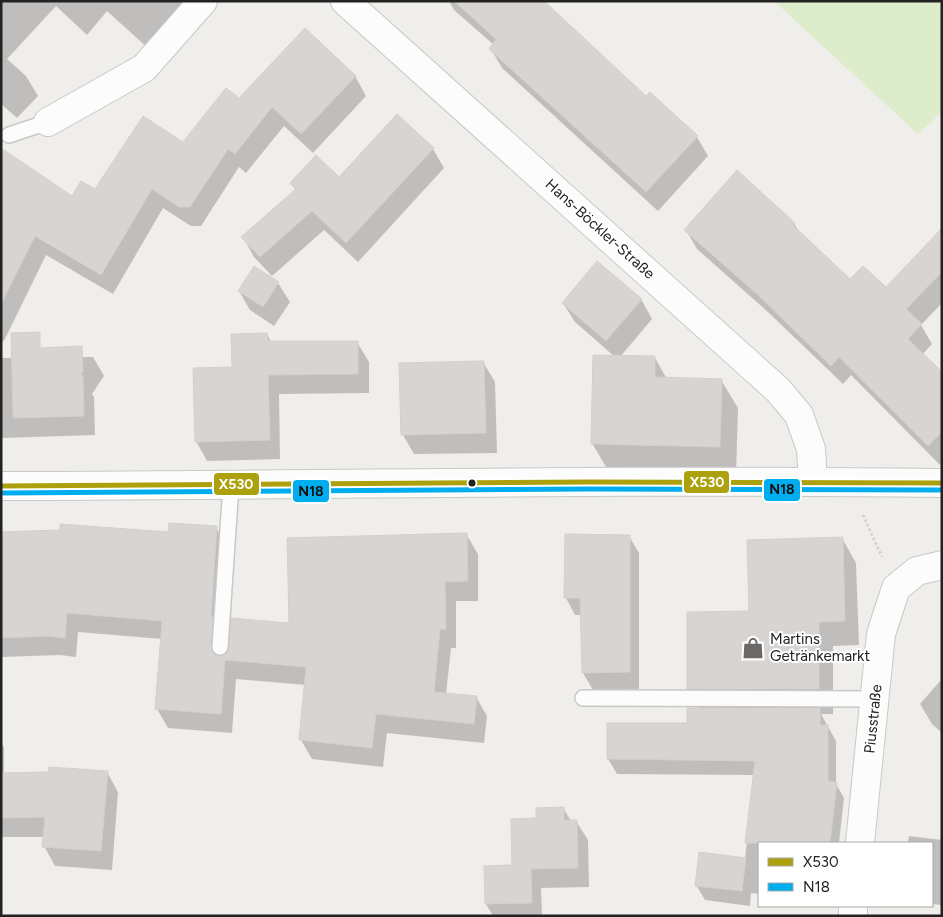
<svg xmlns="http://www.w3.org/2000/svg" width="943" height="917" viewBox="0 0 943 917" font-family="Figtree,sans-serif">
<rect width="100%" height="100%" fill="#f0eeeb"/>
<path fill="#ddeccb" d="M 774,1 L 942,1 L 942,112 L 918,134 Z"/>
<g fill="#0003">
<path d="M 1,1 L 195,1 L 150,50 L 107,11 L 87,35 L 56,6 L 7,59 L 26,76 L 38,96 L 17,118 L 1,104 Z"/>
<path d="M 449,1 L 542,1 L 646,98 L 697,137 L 708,156 L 658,211 L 502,68 L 491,49 L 494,45 L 454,10 Z"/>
<path d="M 355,76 L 366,96 L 313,153 L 284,126 L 246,173 L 239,167 L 201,226 L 191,226 L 163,208 L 113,294 L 46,255 L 4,341 L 1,340 L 1,170 L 73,198 L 96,191 L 183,144 L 239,100 Z"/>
<path d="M 433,149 L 444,168 L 358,262 L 324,230 L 272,276 L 254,257 L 243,237 L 296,191 L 291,183 L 339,179 Z"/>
<path d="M 794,223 L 801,235 L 850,281 L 886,289 L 942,255 L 942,303 L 921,325 L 932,344 L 922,355 L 942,374 L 942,463 L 940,465 L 851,375 L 843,384 L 769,313 L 697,249 L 686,230 Z"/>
<path d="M 254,267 L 278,283 L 290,302 L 274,326 L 250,310 L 239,291 Z"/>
<path d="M 641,299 L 652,319 L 620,357 L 655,358 L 667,379 L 721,380 L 738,408 L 736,475 L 609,472 L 592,443 L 615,357 L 575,322 L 563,303 Z"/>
<path d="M 267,334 L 271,342 L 357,342 L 369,362 L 369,393 L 279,394 L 280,459 L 207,461 L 196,441 Z"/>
<path d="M 93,357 L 104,376 L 92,394 L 94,397 L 95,435 L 1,438 L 1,358 Z"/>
<path d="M 483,362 L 495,382 L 497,453 L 414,454 L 403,435 Z"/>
<path d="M 216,528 L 228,547 L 222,657 L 290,624 L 466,534 L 478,554 L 478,601 L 456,601 L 456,648 L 451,648 L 446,694 L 476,697 L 487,716 L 484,743 L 387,733 L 383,767 L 312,759 L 301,740 L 306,685 L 236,679 L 232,733 L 168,728 L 157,709 L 162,639 L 78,632 L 76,657 L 60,655 L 1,657 L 1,533 L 169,533 Z"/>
<path d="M 629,536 L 639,553 L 639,689 L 593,690 L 583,673 L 582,615 L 575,615 L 566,598 Z"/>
<path d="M 842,538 L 856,563 L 859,645 L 833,646 L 833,714 L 821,714 L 836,741 L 836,784 L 844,798 L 839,843 L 759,843 L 759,894 L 751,893 L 750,906 L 705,900 L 696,885 L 745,859 L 754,775 L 617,774 L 608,759 L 608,724 L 689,725 L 700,709 L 689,689 L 751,613 Z"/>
<path d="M 942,679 L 942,733 L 932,724 L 920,704 Z"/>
<path d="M 1,743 L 4,747 L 4,774 L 107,772 L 118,792 L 112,870 L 55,866 L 44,846 L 45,837 L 1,837 Z"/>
<path d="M 563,808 L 571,821 L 576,821 L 588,840 L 589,887 L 541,888 L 542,916 L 493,916 L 486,904 L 513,867 L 537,819 Z"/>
<path d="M 909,836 L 942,840 L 942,905 L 932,904 L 932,843 L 908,843 Z"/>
</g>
<g fill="#d7d4d2" stroke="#d3d0cc">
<path d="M 454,1 L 544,1 L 646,96 L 650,92 L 698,136 L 646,192 L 489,49 L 496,39 Z"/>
<path d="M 305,28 L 356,76 L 301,134 L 272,107 L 235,154 L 228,149 L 190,207 L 179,207 L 152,189 L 101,275 L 35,236 L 1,304 L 1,148 L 72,196 L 81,181 L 95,189 L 143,116 L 183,142 L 226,88 L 239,98 Z"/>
<path d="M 397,114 L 434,148 L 346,243 L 312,211 L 260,257 L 241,237 L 296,189 L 290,183 L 316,155 L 339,177 Z"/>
<path d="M 737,170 L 795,223 L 793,225 L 850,279 L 863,266 L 886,287 L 942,228 L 942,272 L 906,309 L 922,324 L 908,339 L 942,372 L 942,432 L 928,446 L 839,357 L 831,366 L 757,294 L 684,230 Z"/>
<path d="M 597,261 L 642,299 L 606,341 L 562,303 Z"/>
<path d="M 254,266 L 279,282 L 263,307 L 238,291 Z"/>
<path d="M 40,332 L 40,348 L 82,346 L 83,372 L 81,374 L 83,376 L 84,416 L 13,418 L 11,333 Z"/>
<path d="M 267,333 L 268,341 L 358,341 L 358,374 L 268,375 L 270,440 L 195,442 L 193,368 L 232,367 L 231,334 Z"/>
<path d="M 593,355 L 655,356 L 655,377 L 722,379 L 720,447 L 591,444 Z"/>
<path d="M 484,361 L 486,433 L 401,435 L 399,363 Z"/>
<path d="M 169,523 L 217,526 L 211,616 L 213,617 L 211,646 L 214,654 L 220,656 L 227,653 L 229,648 L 231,618 L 289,623 L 287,538 L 467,533 L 468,581 L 445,582 L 446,629 L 440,629 L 434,692 L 477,696 L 474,724 L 376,714 L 372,748 L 299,740 L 306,667 L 225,660 L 221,714 L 155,709 L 162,621 L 67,613 L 65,638 L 48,636 L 1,638 L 1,532 L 60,530 L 60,524 L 168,532 Z"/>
<path d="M 565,534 L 630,535 L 630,672 L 582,673 L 580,598 L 564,598 Z"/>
<path d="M 843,537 L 845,621 L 819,622 L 819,689 L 687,689 L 687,612 L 749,611 L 747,540 Z"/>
<path d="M 687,708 L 820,708 L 820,725 L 828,725 L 828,781 L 837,782 L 830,843 L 745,843 L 755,761 L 607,759 L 607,723 L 687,723 Z"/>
<path d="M 49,767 L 108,771 L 101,851 L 42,847 L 45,817 L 1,818 L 1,773 L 48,772 Z"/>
<path d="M 564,807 L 564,820 L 577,820 L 578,868 L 531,869 L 532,903 L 485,904 L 484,866 L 512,865 L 511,819 L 536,818 L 536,808 Z"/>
<path d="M 699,852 L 746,858 L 742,891 L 695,886 Z"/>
</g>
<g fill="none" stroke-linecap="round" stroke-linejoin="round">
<g stroke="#c9c8c7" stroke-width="18">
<g id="service">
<path d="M 9,135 L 48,122"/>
<path d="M 220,647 L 231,485"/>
<path d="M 583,698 L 875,699"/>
</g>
</g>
<g stroke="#c9c8c7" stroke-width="30">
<g id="minor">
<path d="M 345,1 L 778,390 L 799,415 L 811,449 L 813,482"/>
<path d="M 48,122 L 144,68 L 203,1"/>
<path d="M 1,486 C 315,485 628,479 942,483"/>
<path d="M 860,843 L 881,634 L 896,588 L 917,571 L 942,565"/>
<path d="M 853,916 L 853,906"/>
</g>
</g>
<path stroke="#dccecd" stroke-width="3" stroke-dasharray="2.5 2.5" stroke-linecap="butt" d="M 863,515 L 882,557"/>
<use href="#service" stroke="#fdfcfc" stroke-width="15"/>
<use href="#minor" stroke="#fdfcfc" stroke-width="28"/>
<g stroke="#fff" stroke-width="9">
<path id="bus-1" d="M 1,486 L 589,482 L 942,483"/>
</g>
<g stroke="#fff" stroke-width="9">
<path id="bus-2" d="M 1,493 L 589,489 L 942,490"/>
</g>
<use href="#bus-1" stroke="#aca00c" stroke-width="5"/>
<use href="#bus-2" stroke="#00adef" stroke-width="5"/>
</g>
<defs>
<g id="shop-bare" transform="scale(1.725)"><path d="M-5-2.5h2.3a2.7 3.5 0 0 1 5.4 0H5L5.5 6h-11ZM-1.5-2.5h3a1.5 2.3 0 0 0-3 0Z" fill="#6a6968" stroke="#fff" stroke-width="2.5" paint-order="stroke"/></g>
</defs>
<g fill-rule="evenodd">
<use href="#shop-bare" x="753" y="648"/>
</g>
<circle fill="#222" stroke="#fff" stroke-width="2" cx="472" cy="483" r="4.5"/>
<g text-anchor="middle" stroke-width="4" stroke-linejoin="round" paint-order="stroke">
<g font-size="15" fill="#222" stroke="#fff">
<text transform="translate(600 229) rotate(42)" y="5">Hans-Böckler-Straße</text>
<text transform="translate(873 719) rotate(-84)" y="5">Piusstraße</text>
</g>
<g font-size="15" fill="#222" stroke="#fff" text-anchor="start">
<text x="770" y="644">Martins<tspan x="770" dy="17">Getränkemarkt</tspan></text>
</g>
</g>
<g stroke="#fff" stroke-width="2">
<rect x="683" y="470" width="47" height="24" rx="5" fill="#aca00c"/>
<rect x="213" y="472" width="47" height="24" rx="5" fill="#aca00c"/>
<rect x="763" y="478" width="38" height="24" rx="5" fill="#00adef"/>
<rect x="292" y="479" width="38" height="24" rx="5" fill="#00adef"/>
</g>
<g font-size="14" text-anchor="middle" font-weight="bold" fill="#fff">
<text x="707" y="487">X530</text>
<text x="236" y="489">X530</text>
</g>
<g font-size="14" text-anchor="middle" font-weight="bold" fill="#111">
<text x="782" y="494">N18</text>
<text x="311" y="496">N18</text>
</g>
<rect width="943" height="917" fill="none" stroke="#222222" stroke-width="5"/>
<rect x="758" y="842" width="175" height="65" fill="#ffffff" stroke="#a7a7a7"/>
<rect x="768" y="858" width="25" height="8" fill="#aca00c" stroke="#a7a7a7"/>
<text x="803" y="867" font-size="15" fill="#222222">X530</text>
<rect x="768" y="883" width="25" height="8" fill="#00adef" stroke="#a7a7a7"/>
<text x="803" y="892" font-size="15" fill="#222222">N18</text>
</svg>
